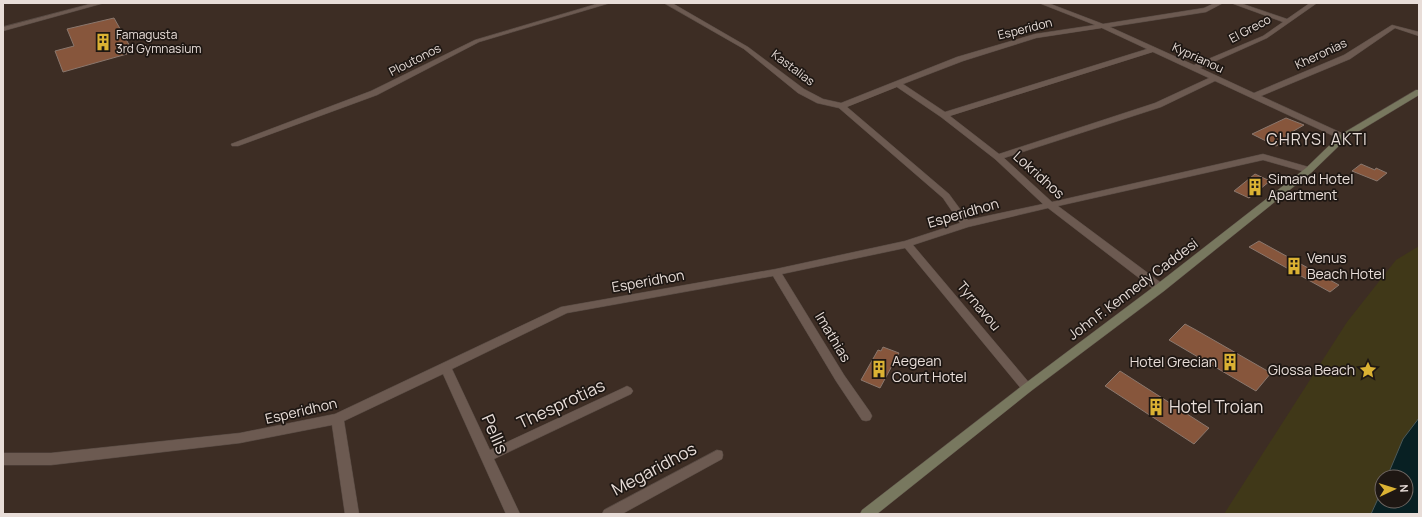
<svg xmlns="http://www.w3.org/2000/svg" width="1422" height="517" viewBox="0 0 1422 517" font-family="Manrope,sans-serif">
<rect width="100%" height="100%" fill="#3d2d24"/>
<path fill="#403818" d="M 1419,246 L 1419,418 L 1403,439 L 1387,477 L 1382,477 L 1382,490 L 1371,514 L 1224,514 L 1347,322 L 1396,260 Z"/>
<path fill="#082023" stroke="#4b5959" d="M 1419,418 L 1419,514 L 1371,514 L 1382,490 L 1382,501 L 1406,501 L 1406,477 L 1387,477 L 1403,439 Z"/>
<g fill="#87563c" stroke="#8a776d">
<path d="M 114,18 L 132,50 L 126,52 L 127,54 L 63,72 L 55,51 L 74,46 L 67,29 Z"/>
<path d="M 1286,118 L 1304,125 L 1285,136 L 1291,139 L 1276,146 L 1252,134 Z"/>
<path d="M 1361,164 L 1375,170 L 1376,168 L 1387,173 L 1377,181 L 1352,171 Z"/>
<path d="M 1255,174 L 1270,181 L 1249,198 L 1234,191 Z"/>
<path d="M 1259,241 L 1339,285 L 1330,292 L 1249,247 Z"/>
<path d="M 1185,324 L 1196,330 L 1271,373 L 1256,391 L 1169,340 Z"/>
<path d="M 883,347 L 899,353 L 880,388 L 861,380 L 878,350 L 881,351 Z"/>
<path d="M 1120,371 L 1209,428 L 1194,444 L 1105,386 Z"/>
</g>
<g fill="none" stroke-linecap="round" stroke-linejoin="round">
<g stroke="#564942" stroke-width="1">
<g id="street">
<path d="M 94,3 L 104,3 L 3,31 L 3,27 Z"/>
<path d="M 600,3 L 610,3 L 479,42 L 377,95 L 238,146 L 232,146 L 231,144 L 371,91 L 475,40 Z"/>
<path d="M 664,3 L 672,3 L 748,47 L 804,89 L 823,99 L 841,103 L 957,57 L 1035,34 L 1095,25 L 1039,3 L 1048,3 L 1103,24 L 1204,8 L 1215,3 L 1223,3 L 1206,12 L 1110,27 L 1194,65 L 1263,36 L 1283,22 L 1231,3 L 1240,3 L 1287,19 L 1310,3 L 1317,3 L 1267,38 L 1200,68 L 1254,93 L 1344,55 L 1392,25 L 1419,32 L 1419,36 L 1395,28 L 1350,59 L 1261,96 L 1346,135 L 1346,139 L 1340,139 L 1215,81 L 1161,107 L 1004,158 L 1052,202 L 1263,154 L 1312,168 L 1313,170 L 1309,173 L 1263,160 L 1058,206 L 1164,285 L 1165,288 L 1160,292 L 1156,291 L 1048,208 L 968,227 L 913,245 L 1031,385 L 1033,388 L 1031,391 L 1027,393 L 1023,391 L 905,248 L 782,274 L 844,375 L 870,412 L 872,416 L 870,420 L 866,421 L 862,420 L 836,381 L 773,276 L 567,313 L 452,369 L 490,450 L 623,388 L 627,386 L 631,388 L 633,391 L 631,394 L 494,459 L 520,514 L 506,514 L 443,374 L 344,421 L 359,514 L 345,514 L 332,425 L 240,443 L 51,465 L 3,465 L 3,453 L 51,453 L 240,433 L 335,414 L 561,307 L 776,269 L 905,241 L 960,223 L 943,198 L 839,108 L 817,103 L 798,93 L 744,49 ZM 1102,28 L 1147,49 L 945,112 L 903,84 L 963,61 L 1036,38 ZM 1153,52 L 1209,78 L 1155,103 L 999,154 L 950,116 ZM 897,87 L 941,117 L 995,159 L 1043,204 L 968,220 L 949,194 L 847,107 Z"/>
<path d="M 717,450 L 722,451 L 723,455 L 722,459 L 622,514 L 602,514 L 604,510 Z"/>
</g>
</g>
<g stroke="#564942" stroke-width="1">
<path id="secondary" d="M 1416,90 L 1419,90 L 1419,95 L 1346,139 L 1312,172 L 1164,291 L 1031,391 L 877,514 L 860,514 L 862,510 L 1023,385 L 1156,285 L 1306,168 L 1340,135 Z"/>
</g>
<use href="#street" fill="#6c5a51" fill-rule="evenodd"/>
<use href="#secondary" fill="#78785f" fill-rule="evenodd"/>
</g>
<defs>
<g id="building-bare" transform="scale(1.38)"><path d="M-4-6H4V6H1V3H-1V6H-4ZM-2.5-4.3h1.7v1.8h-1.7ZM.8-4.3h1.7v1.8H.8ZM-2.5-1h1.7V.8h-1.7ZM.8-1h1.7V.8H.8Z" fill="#dbb233" stroke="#1e1713" stroke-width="2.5" paint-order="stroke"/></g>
<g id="sight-bare" transform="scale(1.38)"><path d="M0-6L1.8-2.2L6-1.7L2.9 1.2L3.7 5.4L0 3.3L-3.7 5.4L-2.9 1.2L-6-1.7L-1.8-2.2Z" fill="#dbb233" stroke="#1e1713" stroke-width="2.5" paint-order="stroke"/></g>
</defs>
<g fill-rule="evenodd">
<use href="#building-bare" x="103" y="42"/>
<use href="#building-bare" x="1255" y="187"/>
<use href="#building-bare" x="1294" y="266"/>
<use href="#building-bare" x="1230" y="362"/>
<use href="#building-bare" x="879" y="369"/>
<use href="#sight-bare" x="1368" y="370"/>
<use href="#building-bare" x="1156" y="407"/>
</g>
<g text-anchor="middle" stroke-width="3.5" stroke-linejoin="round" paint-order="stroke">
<g font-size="12" fill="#e8ddd8" stroke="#1e1713">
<text transform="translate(1025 29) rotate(-14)" y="4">Esperidon</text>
<text transform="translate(1250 29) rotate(-28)" y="4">El Greco</text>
<text transform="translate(1321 54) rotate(-25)" y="4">Kheronias</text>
<text transform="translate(1198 58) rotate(25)" y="4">Kyprianou</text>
<text transform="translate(415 60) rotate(-27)" y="4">Ploutonos</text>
<text transform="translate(793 68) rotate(37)" y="4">Kastalias</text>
</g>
<g font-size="12" fill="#e8ddd8" stroke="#1e1713" text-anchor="start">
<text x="116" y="39">Famagusta<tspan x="116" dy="14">3rd Gymnasium</tspan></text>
</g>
<g font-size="14" fill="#e8ddd8" stroke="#1e1713">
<text transform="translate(1039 175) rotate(42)" y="5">Lokridhos</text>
<text transform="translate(963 213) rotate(-16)" y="5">Esperidhon</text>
<text transform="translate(648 281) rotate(-10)" y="5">Esperidhon</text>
<text transform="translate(1133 289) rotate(-37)" y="5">John F. Kennedy Caddesi</text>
<text transform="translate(979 306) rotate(50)" y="5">Tyrnavou</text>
<text transform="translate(833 337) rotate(59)" y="5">Imathias</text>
<text transform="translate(301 411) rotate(-13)" y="5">Esperidhon</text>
</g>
<g font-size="14" fill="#e8ddd8" stroke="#1e1713" text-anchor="start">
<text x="1268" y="184">Simand Hotel<tspan x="1268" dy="16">Apartment</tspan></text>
<text x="1307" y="263">Venus<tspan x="1307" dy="16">Beach Hotel</tspan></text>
<text x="892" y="366">Aegean<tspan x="892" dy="16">Court Hotel</tspan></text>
<text x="1217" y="367" text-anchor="end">Hotel Grecian</text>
<text x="1355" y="375" text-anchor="end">Glossa Beach</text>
</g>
<g font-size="16" letter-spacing="1" fill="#e8ddd8" stroke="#1e1713">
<text x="1317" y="145">CHRYSI AKTI</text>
</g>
<g font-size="17" fill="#e8ddd8" stroke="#1e1713">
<text transform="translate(561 404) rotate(-25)" y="6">Thesprotias</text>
<text transform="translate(495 434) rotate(66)" y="6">Pellis</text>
<text transform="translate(654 469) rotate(-28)" y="6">Megaridhos</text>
</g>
<g font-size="17" fill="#e8ddd8" stroke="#1e1713" text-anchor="start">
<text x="1169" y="413">Hotel Troian</text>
</g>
</g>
<rect width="1422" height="517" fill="none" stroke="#e8ddd8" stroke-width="8"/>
<g transform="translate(1394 489) rotate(86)"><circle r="19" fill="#1e1713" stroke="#6f6662"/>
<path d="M0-3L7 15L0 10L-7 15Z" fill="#dbb233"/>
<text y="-6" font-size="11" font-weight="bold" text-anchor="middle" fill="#e8ddd8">N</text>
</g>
</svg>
